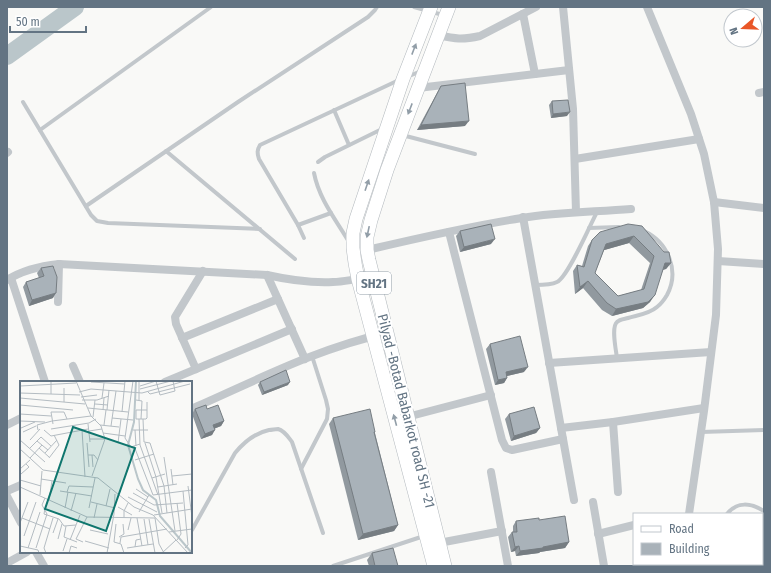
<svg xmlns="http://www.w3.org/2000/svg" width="771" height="573" font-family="'Fira Sans Condensed',sans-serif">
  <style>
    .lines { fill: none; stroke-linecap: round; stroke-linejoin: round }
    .river { stroke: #bac6ca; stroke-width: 18 }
    .primary-casing { stroke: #b3b9be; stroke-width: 14 }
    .lane { stroke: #c2c7cb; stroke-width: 4 }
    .street { stroke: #c2c7cb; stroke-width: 8 }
    .primary { stroke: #fff; stroke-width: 13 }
    .wall { fill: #91999f; fill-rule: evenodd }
    .shaded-wall { fill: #767d82 }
    .building { fill: #a9b2b9; stroke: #767d82; fill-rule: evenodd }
    .oneway { fill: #929ea8 }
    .labels { text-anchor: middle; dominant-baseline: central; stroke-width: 4; stroke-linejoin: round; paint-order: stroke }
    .shield { fill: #fff; stroke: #929ea8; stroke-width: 1 }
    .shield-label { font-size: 13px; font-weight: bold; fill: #637483 }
    .street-label { font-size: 14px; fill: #637483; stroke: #fff }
    .inset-river { fill: none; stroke: #bac6ca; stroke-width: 2 }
    .inset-road { fill: none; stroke: #b4bcc2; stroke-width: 1 }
    .view { fill: #0f766e; fill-opacity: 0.15; stroke: #0f766e; stroke-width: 2 }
    .inset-edge { fill: none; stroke: #637483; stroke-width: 2 }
  </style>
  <rect width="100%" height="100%" fill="#f9f9f7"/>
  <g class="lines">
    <polyline class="river" points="7,56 75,7"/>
    <defs>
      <g id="primary">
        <polyline points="431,7 403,79 356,219 353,233 353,248 355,263 358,279 434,566"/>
        <polyline points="445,566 369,260 367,250 367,237 371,220 387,170 449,7"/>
      </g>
    </defs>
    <use href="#primary" class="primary-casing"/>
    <g class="lane">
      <polyline points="414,7 443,15"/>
      <polyline points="407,77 421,71"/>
      <polyline points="23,102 91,215 97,221 108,223 260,229"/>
      <polyline points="334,110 349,145"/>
      <polyline points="40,130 211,7"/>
      <polyline points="402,135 475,154"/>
      <polyline points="166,151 295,259"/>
      <polyline points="318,162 325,157 384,128"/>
      <path d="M314,173C319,199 336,220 349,242"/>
      <polyline points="86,206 238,102 368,17 375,10 377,7"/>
      <polyline points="298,225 331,213"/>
      <polyline points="589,228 619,227"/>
      <path d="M304,238L298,225L259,159C257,153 257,150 260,145L399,80"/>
      <path d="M535,285C542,285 551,285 557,282C568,277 590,225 597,212"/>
      <path d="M617,358C616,350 611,327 617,322C620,319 625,319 628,318C638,315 649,314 657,307C661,304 664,300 667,295C680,271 668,242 644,231"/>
      <polyline points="701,432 764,430"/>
      <polyline points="301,469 327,419 328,409 326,400 312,356"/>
      <path d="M727,514C737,501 751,503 764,511"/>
      <path d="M192,530L235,453C244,442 255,433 269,430C272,430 275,429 278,429C285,431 288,437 292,442L323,533"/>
      <polyline points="333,566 424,536"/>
    </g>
    <g class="street">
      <polyline points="563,7 573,109 576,212"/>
      <polyline points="647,7 691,114 704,154 714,202 718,249 716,315 704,411 689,514"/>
      <polyline points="523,14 535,74"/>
      <path d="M438,35C456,39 462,40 480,36L536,7"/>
      <polyline points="418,88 569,70"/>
      <polyline points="759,93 764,92"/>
      <polyline points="7,153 8,152"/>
      <polyline points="575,159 699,139"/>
      <polyline points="714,202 764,208"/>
      <polyline points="523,217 574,500"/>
      <polyline points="449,232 502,440 506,448 512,450 563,439"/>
      <path d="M367,250C418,238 470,226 522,218C558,212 595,212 631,209"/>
      <polyline points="718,261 764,264"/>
      <polyline points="267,275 305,359"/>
      <polyline points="11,278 45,382"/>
      <path d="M7,280C23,270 40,266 59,264L267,275C289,280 311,283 333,282C342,282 350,280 358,279"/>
      <polyline points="58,302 59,264"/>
      <polyline points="182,338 278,299"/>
      <polyline points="549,363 711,352"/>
      <polyline points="73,366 80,382"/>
      <polyline points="196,369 176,324 175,317 203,271"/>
      <polyline points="165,382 292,329"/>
      <path d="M191,409C255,381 318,348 387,333"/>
      <polyline points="407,417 491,395"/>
      <polyline points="613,422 618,492"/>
      <polyline points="7,425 21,418"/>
      <polyline points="561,428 613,422 704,408"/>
      <polyline points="491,472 508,566"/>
      <polyline points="7,491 21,485"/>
      <polyline points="7,496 21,523"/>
      <polyline points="593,502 604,566"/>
      <polyline points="598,534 634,525"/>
      <polyline points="439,543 502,531"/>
      <polyline points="36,552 44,566"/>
      <polyline points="7,563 27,552"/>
      <polyline points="667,566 677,564"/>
    </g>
    <use href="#primary" class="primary"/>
  </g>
  <g class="wall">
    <polygon points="441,86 465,126 417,130 438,91"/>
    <polygon points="552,101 567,116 551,118 549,105"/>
    <path d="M628,224L671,263L666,269L663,270L650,302L643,308L612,316L602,310L583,288L575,294L573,271L577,265L582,266L588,246L592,240ZM629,243L650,263L641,290L618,296L595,273L604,250Z"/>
    <polygon points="460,231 491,244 460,252 456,236"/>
    <polygon points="41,268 53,298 29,306 23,287 26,282 39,278 37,273"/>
    <polygon points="490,344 524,372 507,376 507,378 504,383 495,385 486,349"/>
    <polygon points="260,382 288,385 262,395 258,385"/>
    <polygon points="195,409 207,409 224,421 221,426 214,429 212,435 201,439 192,414"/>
    <polygon points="509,414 540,428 536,433 511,441 505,419"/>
    <polygon points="333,418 375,432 375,433 398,525 394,531 358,540 329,424"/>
    <polygon points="539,520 569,542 565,548 540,552 539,553 516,556 515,551 511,552 508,537 512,532 513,532 513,526 516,521"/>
    <polygon points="372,553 398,566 369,566 367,560"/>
  </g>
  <g class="shaded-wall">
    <polygon points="570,112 567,116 551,118 553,114"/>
    <polygon points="469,121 465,126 417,130 421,125"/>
    <polygon points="634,236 629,243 601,251 606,244"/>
    <polygon points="495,239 491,244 460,252 464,247"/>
    <polygon points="665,263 671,263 666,269 661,270"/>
    <polygon points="588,281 583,288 575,294 580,287"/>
    <polygon points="56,293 53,298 29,306 32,300"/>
    <polygon points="655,295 650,302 643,308 612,316 616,309"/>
    <polygon points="528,367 524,372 503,377 506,372"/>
    <polygon points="507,378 504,383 495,385 498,380"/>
    <polygon points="290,382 288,385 262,395 264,392"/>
    <polygon points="224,421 221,426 210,430 213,425"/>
    <polygon points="540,428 536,433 511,441 514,436"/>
    <polygon points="215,430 212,435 201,439 205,434"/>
    <polygon points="398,525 394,531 358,540 363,534"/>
    <polygon points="569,542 565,548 540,552 539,553 516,556 520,551"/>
    <polygon points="519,546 515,551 511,552 515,547"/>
  </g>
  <g class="building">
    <polygon points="465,83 469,121 421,125 441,86"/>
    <polygon points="568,100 570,112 553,114 552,101"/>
    <polygon points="491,224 495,239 464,247 460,231"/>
    <path d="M628,224L642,226L664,252H669L671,263H665L655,295L648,302L616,309L607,303L588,281L580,287L577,265L584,267L592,240L600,232ZM634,236L654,256L644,289L618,296L595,273L606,244Z"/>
    <polygon points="53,266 57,277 56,293 32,300 26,282 44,276 41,268"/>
    <polygon points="520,336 528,367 506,372 507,378 498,380 490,344"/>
    <polygon points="286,370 290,382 264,392 260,382"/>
    <polygon points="206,405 207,409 218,405 224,421 213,425 215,430 205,434 195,409"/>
    <polygon points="534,407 540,428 514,436 509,414"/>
    <polygon points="370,409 375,432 374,432 398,525 363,534 333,418"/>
    <polygon points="565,516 569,542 543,547 543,548 520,551 519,546 515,547 512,532 517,532 516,521 539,518 539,520"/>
    <polygon points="393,548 398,566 375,566 372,553"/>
  </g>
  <defs><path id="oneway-solid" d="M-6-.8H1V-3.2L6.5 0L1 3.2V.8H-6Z"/></defs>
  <g class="oneway">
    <use href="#oneway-solid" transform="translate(414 49) rotate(-69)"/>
    <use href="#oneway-solid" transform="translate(410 109) rotate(111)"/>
    <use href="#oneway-solid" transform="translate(367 185) rotate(-71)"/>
    <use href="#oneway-solid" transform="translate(368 232) rotate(102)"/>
    <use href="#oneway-solid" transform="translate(395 420) rotate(-105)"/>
  </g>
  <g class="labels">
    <rect class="shield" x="357" y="272" width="34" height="22" rx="3"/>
    <g class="shield-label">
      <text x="374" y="283">SH21</text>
    </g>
    <g class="street-label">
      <text transform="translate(406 411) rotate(76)">Pilyad -Botad Babarkot road SH -21</text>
    </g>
  </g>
  <g transform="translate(20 381)">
    <rect width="172" height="172" fill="#f9f9f7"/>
    <path class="inset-river" d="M116,0L114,41L108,64L118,98L123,109L136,119L140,135L172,172"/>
    <path class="inset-road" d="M31,0V13M56,0L71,35L81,45L85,58L72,95M113,0L105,57L111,66L120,63M136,0L140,14L155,10L153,0M71,1L105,3M0,5L56,2M120,5L136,0M44,7V21M120,8L151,0M127,10L130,13L170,3M59,11L71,8L122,12L165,0M0,12L60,14M61,16L77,14M0,17L65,23M82,17L84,2M62,19H77L89,15M116,19L122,20L121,38M119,19V0M75,23L88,24M0,24L53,29M68,27L108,31M83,29L84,17M87,29L89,9M127,29H116V38H126L127,37V21M31,31H44L47,38M31,31L33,43M102,31L105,0M0,33L31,35M73,36L75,19M92,37L113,39M119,38L120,64L138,114M123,38L124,61L130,62L144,105L147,132M0,40L25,41M32,40L71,35M68,43L70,61M80,44L99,46M84,44L86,29M91,45L96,10M1,47L15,41M31,48L69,42L76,38M18,49L17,44L32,40M24,49L31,55L68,48M62,49L65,96M113,49H128M115,49L116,65M69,50L82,48M3,51L16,45M83,52L105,55M70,58H85M0,59L25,81M10,59L20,48M17,60L28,69M67,62L69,86M98,62L101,38M125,62L136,96L142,132M114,65L133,114L172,109M10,67L21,56L31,65M19,67L29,76M0,68L23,89L78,97L114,126L133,134L168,172M25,72L37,59M68,74H74L78,79M72,74L73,86M144,76L155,150M10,77L22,64M29,77L39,64L34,54M115,79L134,73M0,88L10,79M151,88L153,104M1,93L9,86L6,83M152,95L172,93M132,97L145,93M21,98L46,102M0,99L21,105M168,105L172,136M0,106L67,136L135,137M138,106L157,103M116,108L128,116M40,110L72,115M163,110L168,164L165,167M47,111L49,105L73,106M113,112L134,124L163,122M20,114L22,90M108,116L137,131M29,119L32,100M71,121L95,127M86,125L90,108M98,126L112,134M25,127L24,133L39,138L44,145L56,144M45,127L48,111M69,127L75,97M51,130L56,112M119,131L129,114M134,134L172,128M2,137L30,148M74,137L77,123M104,137V130L108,122M117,137L122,165M135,137L139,163L144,172M124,138L128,164M129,138L135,172M0,142L8,121M96,143L94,161L101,163L104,172M46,145L44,156L57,161M70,149L88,153M108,149L111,137M149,151L172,148M33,152L38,138M4,155L16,121M99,156L104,153L103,143M38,158L42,143M50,159L60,134M157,159L161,153L157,122M65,160L89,167M63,161L56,158L67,136M100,162L101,156L147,148M0,165L18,169L19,172M115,166L116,159L121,158M8,167L20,131M16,167L27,133L22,124L25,117M107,167L133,163M43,170L47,158M26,172L24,167L33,137M49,172L51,165L57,167M87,172L94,133L95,113M142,172L156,159"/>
    <path class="view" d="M53,46L115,67L86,150L25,128Z"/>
    <rect width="172" height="172" class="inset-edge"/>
  </g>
  <rect width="771" height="573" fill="none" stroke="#637483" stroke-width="16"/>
  <rect x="633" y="513" width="130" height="52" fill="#ffffff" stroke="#c1c7cd"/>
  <rect x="641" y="526" width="20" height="6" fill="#ffffff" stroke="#c1c7cd"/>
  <text x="669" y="533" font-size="12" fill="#637483">Road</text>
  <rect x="641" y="543" width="20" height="12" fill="#a9b2b9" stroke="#c1c7cd"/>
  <text x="669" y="553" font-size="12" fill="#637483">Building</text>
  <g transform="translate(743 28) rotate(251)"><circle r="19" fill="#ffffff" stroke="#c1c7cd"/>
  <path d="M0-3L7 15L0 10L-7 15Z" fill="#e95627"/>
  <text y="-6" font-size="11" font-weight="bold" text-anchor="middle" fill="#637483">N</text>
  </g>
  <path d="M10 26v6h76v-6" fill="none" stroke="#637483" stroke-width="2"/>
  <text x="16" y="26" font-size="12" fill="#637483" stroke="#ffffff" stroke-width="3" paint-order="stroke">50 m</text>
</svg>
